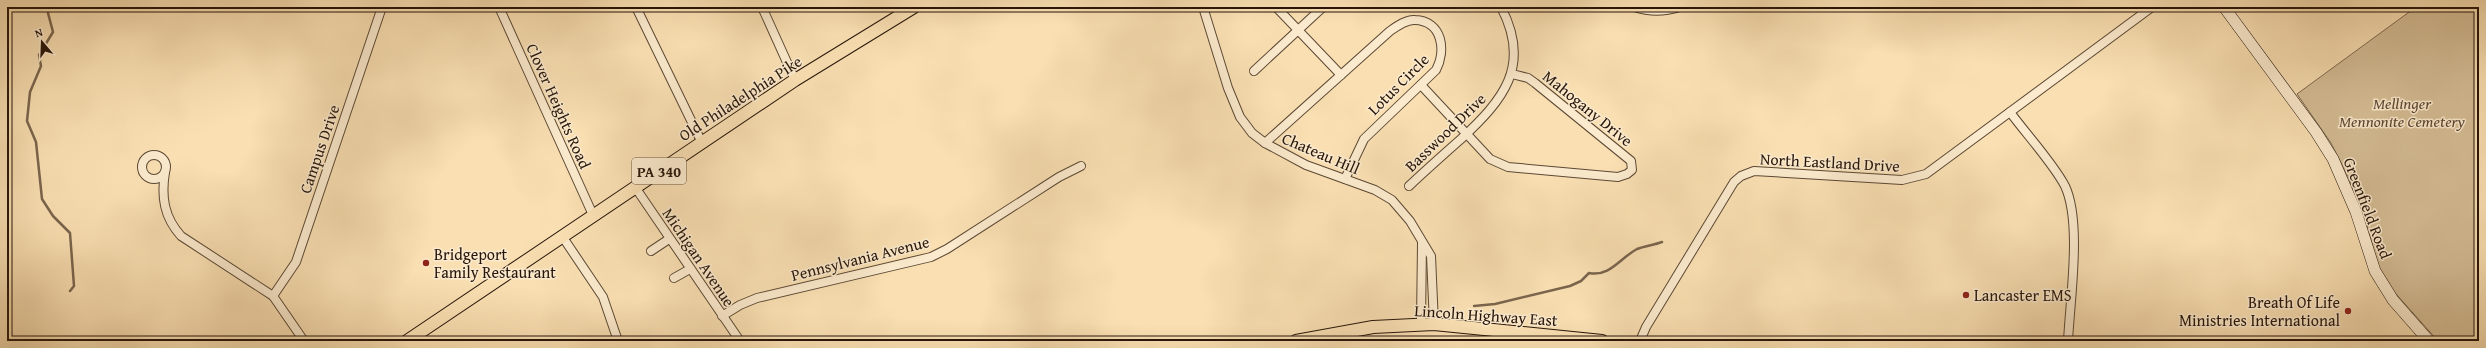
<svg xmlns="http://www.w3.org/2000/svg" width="2486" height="348" font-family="'Gentium Book Plus',serif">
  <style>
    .green { fill: #d5bd95; stroke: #7e6950 }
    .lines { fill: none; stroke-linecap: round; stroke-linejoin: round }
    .stream { stroke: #7a654d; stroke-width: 2.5 }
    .minor-casing { stroke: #5c4834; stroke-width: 10 }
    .secondary-casing { stroke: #27150a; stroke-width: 12 }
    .primary-casing { stroke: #27150a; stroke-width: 14 }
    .minor { stroke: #fbeacd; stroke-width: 8 }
    .secondary { stroke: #fbeacd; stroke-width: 11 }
    .primary { stroke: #f9dfb2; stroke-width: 12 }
    .poi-dot { fill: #8f2418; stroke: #fbeacd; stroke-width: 1.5 }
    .labels { text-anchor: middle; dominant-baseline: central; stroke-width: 3; stroke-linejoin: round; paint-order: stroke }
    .shield { fill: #fbeacd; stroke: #675544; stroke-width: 1 }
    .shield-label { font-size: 15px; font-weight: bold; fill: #27150a }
    .street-label { font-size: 16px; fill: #27150a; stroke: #fbeacd }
    .park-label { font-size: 16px; font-style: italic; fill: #5b4734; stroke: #fbeacd }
    .poi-label { font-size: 16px; fill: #27150a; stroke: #fbeacd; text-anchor: start }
  </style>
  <rect width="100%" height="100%" fill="#f9dfb2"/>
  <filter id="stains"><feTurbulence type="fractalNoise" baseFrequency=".005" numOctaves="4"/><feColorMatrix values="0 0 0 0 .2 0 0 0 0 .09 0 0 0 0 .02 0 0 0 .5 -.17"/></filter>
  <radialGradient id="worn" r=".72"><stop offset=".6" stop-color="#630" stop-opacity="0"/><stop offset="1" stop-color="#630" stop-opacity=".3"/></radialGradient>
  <polygon class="green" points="2416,7 2479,7 2479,341 2438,341 2387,284 2377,262 2367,225 2348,177 2331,143 2297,94"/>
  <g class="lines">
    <g class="stream">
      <polyline points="49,7 48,13 53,32 39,55 41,66 30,92 27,121 36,142 42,199 53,216 70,233 74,286 70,291"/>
      <path d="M1474,306L1495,304L1570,286L1581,281L1589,273C1610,277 1620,258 1637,249C1645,246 1654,245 1662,242"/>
    </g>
    <defs>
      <g id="minor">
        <polyline points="499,7 593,215"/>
        <polyline points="636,7 702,143"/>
        <polyline points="762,7 795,80"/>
        <polyline points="1203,7 1228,88 1240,117 1252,133 1265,143 1306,165 1375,190 1392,200 1410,221 1431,256 1434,324"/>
        <polyline points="1276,7 1341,75"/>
        <path d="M1634,7C1650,12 1663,12 1680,7"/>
        <polyline points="1254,71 1323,7"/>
        <polyline points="1421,85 1490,159 1508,167 1618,177 1627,174 1632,170 1631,161 1535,83 1528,78 1512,74"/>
        <path d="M2010,112C2026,134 2053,163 2065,186C2082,222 2070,300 2068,341"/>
        <path d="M1265,143L1390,31C1397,26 1407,19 1415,20C1443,21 1446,51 1436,70L1364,139L1345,179"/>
        <circle cx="154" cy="167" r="12"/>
        <path d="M165,172C161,197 164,217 181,236L273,296"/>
        <path d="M1409,186C1426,170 1444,154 1461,139C1503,100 1532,66 1501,7"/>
        <polyline points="635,187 740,341"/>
        <polyline points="562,236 603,297 618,341"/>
        <polyline points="651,251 669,239"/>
        <polyline points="674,278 690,269"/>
        <polyline points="722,316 740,305 757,298 931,257 947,249 1059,177 1081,166"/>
        <polyline points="1421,324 1422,243"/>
        <polyline points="304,341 273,296 296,262 382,7"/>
        <polyline points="1640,341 1646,327 1734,182 1741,176 1754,171 1902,180 1926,174 2152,7"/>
      </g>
      <polyline id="secondary" points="2224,7 2316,132 2333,159 2356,212 2375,271 2393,300 2429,341"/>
      <g id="primary">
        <polyline points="407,341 795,80 914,7"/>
        <polyline points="1296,341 1373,327 1434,324 1602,341"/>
      </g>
    </defs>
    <use href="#minor" class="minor-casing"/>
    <use href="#secondary" class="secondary-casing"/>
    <use href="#primary" class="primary-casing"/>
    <use href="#minor" class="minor"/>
    <use href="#secondary" class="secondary"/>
    <use href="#primary" class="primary"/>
  </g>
  <g class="poi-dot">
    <circle cx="426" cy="263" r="4"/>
    <circle cx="1966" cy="295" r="4"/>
    <circle cx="2348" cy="311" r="4"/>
  </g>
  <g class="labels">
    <rect class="shield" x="632" y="158" width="54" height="26" rx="3"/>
    <g class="shield-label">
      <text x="659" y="171">PA 340</text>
    </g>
    <g class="street-label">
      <text transform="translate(1398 84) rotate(-45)">Lotus Circle</text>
      <text transform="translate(740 98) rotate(-33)">Old Philadelphia Pike</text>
      <text transform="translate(559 106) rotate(66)">Clover Heights Road</text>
      <text transform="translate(1588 108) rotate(39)">Mahogany Drive</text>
      <text transform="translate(1445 132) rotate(-44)">Basswood Drive</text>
      <text transform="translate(319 149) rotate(-71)">Campus Drive</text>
      <text transform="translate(1321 153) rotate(23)">Chateau Hill</text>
      <text transform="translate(1830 162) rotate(3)">North Eastland Drive</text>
      <text transform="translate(2368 208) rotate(69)">Greenfield Road</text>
      <text transform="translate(699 257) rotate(56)">Michigan Avenue</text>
      <text transform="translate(860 258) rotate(-14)">Pennsylvania Avenue</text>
      <text transform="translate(1486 315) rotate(4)">Lincoln Highway East</text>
    </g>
    <g class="park-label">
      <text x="2402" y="103">Mellinger<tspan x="2402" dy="18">Mennonite Cemetery</tspan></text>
    </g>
    <g class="poi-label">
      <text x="434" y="254">Bridgeport<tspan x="434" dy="18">Family Restaurant</tspan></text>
      <text x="1974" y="295">Lancaster EMS</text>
      <text x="2340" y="302" text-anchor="end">Breath Of Life<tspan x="2340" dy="18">Ministries International</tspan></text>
    </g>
  </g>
  <rect width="2486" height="348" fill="none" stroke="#f9dfb2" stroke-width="24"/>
  <rect x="8" y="8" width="2470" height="332" fill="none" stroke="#27150a" stroke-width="2"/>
  <rect x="12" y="12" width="2462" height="324" fill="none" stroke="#27150a"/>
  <g transform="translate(42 42) rotate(341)" stroke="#fbeacd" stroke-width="3" paint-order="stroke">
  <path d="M0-3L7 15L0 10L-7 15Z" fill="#27150a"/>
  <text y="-6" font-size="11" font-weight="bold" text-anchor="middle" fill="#27150a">N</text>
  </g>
  <rect width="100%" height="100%" filter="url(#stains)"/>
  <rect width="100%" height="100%" fill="url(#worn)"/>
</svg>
